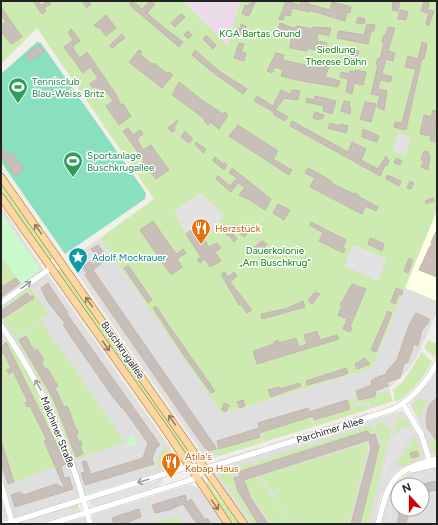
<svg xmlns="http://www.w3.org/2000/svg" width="438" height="525" font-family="Figtree,sans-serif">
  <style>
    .residential { fill: #e0dfdf; fill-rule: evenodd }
    .industrial { fill: #ebdbe8 }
    .education { fill: #ffffe5 }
    .grass { fill: #cdebb0 }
    .park { fill: #c8facc }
    .pitch { fill: #88e0be }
    .parking { fill: #e2e2e2 }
    .building { fill: #c7bfb8; stroke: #c4b6ab }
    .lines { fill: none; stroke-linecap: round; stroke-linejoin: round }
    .minor-casing { stroke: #a9a9a9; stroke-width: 6 }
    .major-casing { stroke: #a06b00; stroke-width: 8 }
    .minor { stroke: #fff; stroke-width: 5.5 }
    .major { stroke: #fcd6a4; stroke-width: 7 }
    .oneway { stroke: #8f7c63 }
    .oneway2 { stroke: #9c9c9c }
    .labels { text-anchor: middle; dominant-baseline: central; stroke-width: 3; stroke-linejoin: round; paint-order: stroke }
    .park-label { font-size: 10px; fill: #0c8416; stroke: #fff }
    .leisure-label { font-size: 10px; fill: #27864d; stroke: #fff; text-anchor: start }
    .food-label { font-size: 10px; fill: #c56008; stroke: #fff; text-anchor: start }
    .culture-label { font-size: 10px; fill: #0d838f; stroke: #fff; text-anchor: start }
    .street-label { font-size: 10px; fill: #222; stroke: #fff }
  </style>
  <rect width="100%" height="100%" fill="#f2efe9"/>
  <g class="residential">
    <polygon points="1,206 44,270 1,300"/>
    <polygon points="437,210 437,312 417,357 408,370 389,388 393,401 207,460 68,260 100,238 223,414 372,368"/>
    <polygon points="47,273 178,459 177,460 178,464 176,467 84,495 64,433 50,401 26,358 1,320 1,305"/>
    <polygon points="1,329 23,362 64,446 79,494 78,498 13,518 1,472"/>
    <polygon points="437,370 437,458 431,454 423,431 410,404 429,382"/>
    <polygon points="401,411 405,414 417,434 425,456 422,461 401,468 392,476 381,496 374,524 248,524 213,473 215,469"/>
    <path d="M437,465V524H381L389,495L396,483L407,474ZM398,485H422V509H398Z"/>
    <polygon points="188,485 198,487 223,524 93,524 92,517 94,514"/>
    <polygon points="1,497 8,519 1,522"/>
    <polygon points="84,517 88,524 63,524"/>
  </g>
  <polygon class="industrial" points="184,1 240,1 229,47"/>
  <polygon class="education" points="437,210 437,301 405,288"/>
  <g class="grass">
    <polygon points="1,1 183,1 228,46 240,1 437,1 437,210 372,368 222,414 100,238 154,199 37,28 1,64"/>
    <polygon points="1,181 54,258 49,261 1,192"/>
    <polygon points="1,257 16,278 1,288"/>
    <polygon points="61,268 190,453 186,454 160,420 56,271"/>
    <polygon points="30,288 49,315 15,337 1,317 1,309"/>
    <polygon points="41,321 125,442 75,460 51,400 16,339"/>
    <path d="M9,340C32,379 53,419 68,463L14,482L1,443V347Z"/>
    <polygon points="428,340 437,344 437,353 435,358 424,348"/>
    <path d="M422,352L432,362C423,378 413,391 398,401H395L393,390L402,383Z"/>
    <polygon points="388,391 393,401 372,408 369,403 355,402 353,397 358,395 359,400"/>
    <polygon points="421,397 426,401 421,419 413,408 414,404"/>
    <polygon points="351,399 357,406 367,406 370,409 316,426 314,420 350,409 347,400"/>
    <polygon points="311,417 313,427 264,442 261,432"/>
    <polygon points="398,418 406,419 411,429 403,426 393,437"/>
    <polygon points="383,422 392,430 389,442 379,440 375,425"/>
    <polygon points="373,425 375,434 257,466 255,462"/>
    <polygon points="415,436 422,455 417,460 400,467 396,464"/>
    <polygon points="260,437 262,443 217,456 213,451"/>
    <polygon points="433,437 437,440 437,453 433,452 429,440"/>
    <polygon points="378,442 388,444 368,524 360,524 379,450"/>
    <polygon points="367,443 368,448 349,524 292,524 273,496 274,493 280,491 280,488 271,491 260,476"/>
    <polygon points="164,446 175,463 159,468 157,462"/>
    <polygon points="253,463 254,467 240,471 239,467"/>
    <polygon points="235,468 238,477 234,478 235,484 227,487 218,474"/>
    <polygon points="258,477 291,524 271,524 252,497 245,481"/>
    <path d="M208,482C218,497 229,509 240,524H232L205,484Z"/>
    <polygon points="235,485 243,503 258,524 253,524 228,488"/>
    <polygon points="77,503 79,507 75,510 67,508 53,514 51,512 48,515 45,514 40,518 38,517 18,524 17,522"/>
    <polygon points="178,517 183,524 148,524 148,523"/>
  </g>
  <g class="park">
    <polygon points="1,212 41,270 21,284 1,255"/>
    <polygon points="132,435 137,440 135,447 127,445"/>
  </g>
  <polygon class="pitch" points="37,42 41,43 146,193 145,199 65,254 1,162 1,74"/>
  <g class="parking">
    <polygon points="398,133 410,136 406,155 393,152"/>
    <polygon points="200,193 224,214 214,233 211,230 209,231 203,229 201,224 197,223 195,227 186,234 174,212"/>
    <polygon points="353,245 387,259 378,281 344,266"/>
    <polygon points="367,413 369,414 320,429 321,428"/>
    <polygon points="403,426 411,429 410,435 388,468 384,484 381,482 387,456 389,454 393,437"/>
    <polygon points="310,431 312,432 267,446 269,444"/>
    <polygon points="259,447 261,448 215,462 217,460"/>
    <polygon points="428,473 429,477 410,481 409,477"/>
    <polygon points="164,476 161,485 156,488 151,488 149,490 146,490 139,494 136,492 135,495 130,494 126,498 122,496 120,500 116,499 111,503 108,501 107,504 100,504 96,507 94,506 95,504 91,506 90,502 93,499 121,492 123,490 137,487 149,482 152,483"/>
    <polygon points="392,495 397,496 390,524 386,524"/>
    <polygon points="79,507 80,511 77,513 70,515 68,514 66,516 60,516 55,520 53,519 49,522 46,521 42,524 20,524 45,514 48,515 51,512 53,514 59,510 61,511 67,508 74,510"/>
  </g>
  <g class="building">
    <polygon points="33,1 38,1 41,5 49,1 51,4 44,8 46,11 42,14"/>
    <polygon points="82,1 88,1 91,4 87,8"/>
    <polygon points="132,1 142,9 150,1 155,4 147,13 163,27 183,42 179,47 132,7 129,4"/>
    <polygon points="251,1 255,2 250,14 248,16 242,14 245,5 248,6"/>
    <polygon points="286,1 300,5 301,1 309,1 308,4 330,10 332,2 351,7 350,13 347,12 345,21 309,10 309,12 292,8 290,16 285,15 283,20 279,19"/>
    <polygon points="393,1 400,1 398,11 392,10"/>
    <polygon points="424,2 429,3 427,13 421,11"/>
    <polygon points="1,7 22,37 11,44 1,31 1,25 6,22 1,15"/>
    <polygon points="400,10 408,12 406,20 398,19"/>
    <polygon points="429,10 434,11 429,25 426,25"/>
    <polygon points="181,14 185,17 175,27 171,23"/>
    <polygon points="106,15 116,28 106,36 99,27 97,28 94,25"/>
    <polygon points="358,17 365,19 364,24 356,23"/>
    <polygon points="280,23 293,28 298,26 312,29 313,27 331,28 329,36 318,33 317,41 327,43 325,52 307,48 307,51 290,48 292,32 285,30 283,36 277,34"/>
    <polygon points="241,24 246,26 245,31 248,32 246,36 235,32 237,28 240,29"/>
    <polygon points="367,24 375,25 374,31 371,31 368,44 337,38 339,31 364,35"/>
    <polygon points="388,27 395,28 388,51 395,53 393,61 386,59 382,74 392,77 390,82 380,80 378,89 387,91 384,110 377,107 380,96 371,94 378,65 376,65 378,58 380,59 384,43 382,42 384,35 386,35"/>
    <polygon points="71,29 80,41 72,47 80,58 87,52 115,93 121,105 123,104 131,116 119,125 106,106 113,101 104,89 97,94 90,84 98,78 90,67 83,73 64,47 73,40 68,32"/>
    <polygon points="187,31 192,35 188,39 184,35"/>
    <polygon points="122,34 125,38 112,48 110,46 112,43"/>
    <polygon points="206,35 216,45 213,49 203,39"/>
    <polygon points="422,42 427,44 424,59 422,58 406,130 394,127 395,122 402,123 416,69 405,67 408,56 418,59"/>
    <polygon points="239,43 244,44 241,52 246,53 244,61 234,58"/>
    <polygon points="39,45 44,52 29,61 26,55"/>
    <polygon points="352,49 359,51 356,61 349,59"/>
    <polygon points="139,50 142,52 140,54 152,64 154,63 168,74 169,72 173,75 162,88 129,62"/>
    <polygon points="195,50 219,71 247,89 243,94 211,71 192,55"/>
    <polygon points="276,53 284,55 282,60 319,68 320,64 329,67 325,77 340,81 338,87 302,81 281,76 283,70 275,67 272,73 267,71"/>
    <polygon points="355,70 366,72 363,85 354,83 352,94 346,92 348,79 340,77 341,72 349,74 350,71 355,72"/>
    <polygon points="179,82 202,100 223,114 225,112 228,115 219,129 210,122 208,125 204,121 205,119 198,114 199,111 197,113 172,95"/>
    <polygon points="281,90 291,94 292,90 300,91 298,100 284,98 274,112 254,101 257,96 273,106"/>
    <polygon points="315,96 336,101 332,114 323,111 324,106 306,102 307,98 314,100"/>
    <polygon points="344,101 350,102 349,107 351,108 350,114 341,111"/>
    <polygon points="365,102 376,104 371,122 360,119"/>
    <polygon points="276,110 288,117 285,121 273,114"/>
    <polygon points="433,110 437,111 435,133 437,134 437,142 430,140 431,136 420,134 424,115 431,117"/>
    <polygon points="315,112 324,115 322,119 320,118 319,120 313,118"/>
    <polygon points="178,120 174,128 175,130 172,132 168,128"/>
    <polygon points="292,121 348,152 352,142 366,149 361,160 378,169 386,156 389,161 387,166 385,165 380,176 290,126"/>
    <polygon points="330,123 340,126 340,124 348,126 346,133 328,128"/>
    <polygon points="238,125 278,151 273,159 292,170 289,175 229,136"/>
    <polygon points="128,128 133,135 140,130 143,134 137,139 143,150 151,145 169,170 156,179 142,162 144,161 123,131"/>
    <polygon points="363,129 379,136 377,142 362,137"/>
    <polygon points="185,131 193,139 189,143 181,137"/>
    <polygon points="196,142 206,149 203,153 195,144"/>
    <polygon points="1,145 8,156 13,153 24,170 15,176 1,155"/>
    <polygon points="424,151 428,152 428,155 430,156 428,170 421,167 424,161 421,160"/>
    <polygon points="215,157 223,164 224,162 227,165 224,170 212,160"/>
    <polygon points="396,158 402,161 400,165 394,163"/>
    <polygon points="232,168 271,199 265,210 250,200 239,195 245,187 238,183 231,192 216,179 218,176 230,186 237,178 229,173"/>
    <polygon points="308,168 323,176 332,182 331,183 354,194 355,193 359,195 358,196 378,207 376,211 365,206 362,214 310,187 315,178 305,173"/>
    <polygon points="387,175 401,181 399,186 386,179"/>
    <polygon points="410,181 414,183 411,189 407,188"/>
    <polygon points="433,198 435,201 426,204 425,201"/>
    <polygon points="278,204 290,210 284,220 273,213"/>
    <polygon points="153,221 176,254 183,249 186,253 177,259 182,267 171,275 140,230"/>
    <polygon points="311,222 346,240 343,248 345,249 343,253 319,241 323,233 310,225"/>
    <polygon points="235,225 247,233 245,237 232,229"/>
    <polygon points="195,227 209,247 217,243 221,248 215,252 221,261 210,267 205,259 200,263 197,259 201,257 186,234"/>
    <polygon points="228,230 230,233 231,231 237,239 234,242 229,235 228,236 224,232"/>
    <polygon points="437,230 437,277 419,270 430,246 432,245 431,242"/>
    <polygon points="370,238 383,243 384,245 382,251 368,244"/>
    <polygon points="262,241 267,244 261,254 259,250 256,252 253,248"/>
    <polygon points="98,245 108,258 93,270 217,449 209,451 204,447 85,275 87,273 82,267 97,257 91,249"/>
    <polygon points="409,258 413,260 408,273 404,271"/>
    <polygon points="128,265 152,300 148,303 124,268"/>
    <polygon points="225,272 228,277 234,272 237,276 230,282 252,310 247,313 241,304 239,305 221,274"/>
    <polygon points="16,278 20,283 1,297 1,287"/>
    <polygon points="48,283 68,313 67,314 160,445 156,448 152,459 154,464 85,485 81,473 85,472 82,462 86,461 91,474 143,458 148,443 123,408 122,408 113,397 71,337 63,324 65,323 48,302 41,288"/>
    <polygon points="352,284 366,289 350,327 352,328 350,332 343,329 347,319 338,315 342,306 340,305"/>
    <polygon points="396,288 403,291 402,295 399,294 395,304 391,302"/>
    <polygon points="315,292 320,294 312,304 308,300"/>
    <polygon points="27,293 30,297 32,295 34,298 3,318 1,311"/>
    <polygon points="303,301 305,307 262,319 261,314 285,309"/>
    <polygon points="156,306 167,323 215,391 211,393 185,357 153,308"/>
    <polygon points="388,311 392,313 376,352 371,350"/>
    <polygon points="416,313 429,319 429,322 422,330 418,346 414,344 408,362 404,364 400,378 387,382 388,386 385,387 375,391 376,395 373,397 359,400 356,391 372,385 371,381 375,378 387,374 386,372 397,360 409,325"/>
    <polygon points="317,331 320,340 337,335 339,339 257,364 253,351 274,344 274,342 278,340 279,343 296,338 299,347 307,344 304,335"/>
    <polygon points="26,336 34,351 37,349 44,360 41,361 45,369 47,368 58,386 55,388 64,407 67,406 69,410 76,430 77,429 78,433 76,434 78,442 81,441 82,445 80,446 83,454 76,457 53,398 19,340"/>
    <polygon points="6,342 66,464 61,466 64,478 69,477 73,489 15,507 11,495 20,492 24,495 56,484 65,489 44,441 47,440 30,406 27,407 25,403 28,402 13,371 9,374 7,370 11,368 4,353 1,354 2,347"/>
    <polygon points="365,358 370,364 357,369 355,364"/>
    <polygon points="346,368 348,373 344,375 307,385 306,381"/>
    <polygon points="299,383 301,386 271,397 268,390 279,387 280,389"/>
    <polygon points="437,398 436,418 437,441 427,428 426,419 428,408 431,403"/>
    <polygon points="243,400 245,406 240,408 237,402"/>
    <polygon points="347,400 350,409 314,420 313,416 259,433 260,437 219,449 217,441 259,428 258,423 308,408 309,412"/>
    <polygon points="224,403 229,405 226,412 222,410"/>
    <polygon points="367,431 371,435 375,434 379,447 360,524 351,524 371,448 369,440 244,480 251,498 268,524 258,524 238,491 234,478 240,476 238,472"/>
    <polygon points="2,444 14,482 8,484 1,464"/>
    <polygon points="417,451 419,456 412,458 410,453"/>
    <polygon points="437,481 437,490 422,493 422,484"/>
    <polygon points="185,495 187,502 191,499 205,520 207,518 210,522 208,524 200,524 200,522 197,524 183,504 169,510 155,513 152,505"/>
    <polygon points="139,509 141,517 124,524 114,524 112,518"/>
    <polygon points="400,509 410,509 406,524 397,524"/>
  </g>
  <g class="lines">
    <defs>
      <g id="minor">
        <polyline points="1,303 51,268"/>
        <path d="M1,325C43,386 72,452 90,524"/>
        <polyline points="403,404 421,434 431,465"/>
        <polyline points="410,468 412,470 437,464"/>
        <polyline points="1,484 12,522"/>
        <path d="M5,524L190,466L204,468L214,466L388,411C410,403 425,384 437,363"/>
        <polyline points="50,524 197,478 204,468"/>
        <path d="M378,524C389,481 391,470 437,459"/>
      </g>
      <g id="major">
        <polyline points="1,177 244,524"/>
        <polyline points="1,197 167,432 228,524"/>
      </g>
    </defs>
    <use href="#minor" class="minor-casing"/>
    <use href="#major" class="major-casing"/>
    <use href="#minor" class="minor"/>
    <use href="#major" class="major"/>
  </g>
  <defs><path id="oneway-shaft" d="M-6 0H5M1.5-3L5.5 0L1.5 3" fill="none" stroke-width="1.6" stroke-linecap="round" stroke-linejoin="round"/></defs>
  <g class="oneway">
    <use href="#oneway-shaft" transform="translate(38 229) rotate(-125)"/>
    <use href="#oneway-shaft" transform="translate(89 302) rotate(-125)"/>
    <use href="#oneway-shaft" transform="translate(106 346) rotate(55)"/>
    <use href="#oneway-shaft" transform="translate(172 420) rotate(-125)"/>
    <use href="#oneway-shaft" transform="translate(215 505) rotate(55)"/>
  </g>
  <g class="oneway2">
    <use href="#oneway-shaft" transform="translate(26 285) rotate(-35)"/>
    <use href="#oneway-shaft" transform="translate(38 385) rotate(-120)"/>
    <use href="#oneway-shaft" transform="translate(143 481) rotate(163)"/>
  </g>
  <defs>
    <symbol id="stadium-pin" viewBox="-11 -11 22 30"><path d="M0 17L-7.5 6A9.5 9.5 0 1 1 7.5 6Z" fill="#2e9e5b" stroke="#fff"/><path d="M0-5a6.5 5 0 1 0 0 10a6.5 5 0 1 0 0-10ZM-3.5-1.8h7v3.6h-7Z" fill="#fff"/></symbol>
    <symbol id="restaurant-pin" viewBox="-11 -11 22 30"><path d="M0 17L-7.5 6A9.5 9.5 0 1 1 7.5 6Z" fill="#e8710a" stroke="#fff"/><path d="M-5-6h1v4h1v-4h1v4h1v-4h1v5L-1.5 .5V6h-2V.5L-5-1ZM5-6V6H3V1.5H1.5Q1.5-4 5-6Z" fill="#fff"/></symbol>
    <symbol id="sight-pin" viewBox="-11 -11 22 30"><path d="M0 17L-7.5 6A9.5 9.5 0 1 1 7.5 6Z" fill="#0f9aa8" stroke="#fff"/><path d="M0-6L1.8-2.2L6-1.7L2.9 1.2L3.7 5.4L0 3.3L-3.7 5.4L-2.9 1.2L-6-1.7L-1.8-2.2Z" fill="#fff"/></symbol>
  </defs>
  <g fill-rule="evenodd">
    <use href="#stadium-pin" x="7" y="76" width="22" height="30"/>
    <use href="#stadium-pin" x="62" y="150" width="22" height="30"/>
    <use href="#restaurant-pin" x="190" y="217" width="22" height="30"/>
    <use href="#sight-pin" x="67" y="246" width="22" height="30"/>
    <use href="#restaurant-pin" x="160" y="451" width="22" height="30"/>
  </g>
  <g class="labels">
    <g class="park-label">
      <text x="260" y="33">KGA Bartas Grund</text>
      <text x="336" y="49">Siedlung<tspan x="336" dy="12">Therese Dähn</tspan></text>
      <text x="275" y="250">Dauerkolonie<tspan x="275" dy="12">„Am Buschkrug“</tspan></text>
    </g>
    <g class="leisure-label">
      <text x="32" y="81">Tennisclub<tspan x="32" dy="12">Blau-Weiss Britz</tspan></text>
      <text x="87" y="155">Sportanlage<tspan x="87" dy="12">Buschkrugallee</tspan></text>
    </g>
    <g class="food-label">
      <text x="215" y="228">Herzstück</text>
      <text x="185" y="456">Atila's<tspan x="185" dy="12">Kebap Haus</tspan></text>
    </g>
    <g class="culture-label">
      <text x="92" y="257">Adolf Mockrauer</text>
    </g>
    <g class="street-label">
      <text transform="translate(123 350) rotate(55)">Buschkrugallee</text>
      <text transform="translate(330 430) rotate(-17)">Parchimer Allee</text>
      <text transform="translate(58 432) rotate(68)">Malchiner Straße</text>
    </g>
  </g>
  <rect width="438" height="525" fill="none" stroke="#222222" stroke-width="4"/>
  <g transform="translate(410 497) rotate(339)"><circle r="19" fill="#ffffff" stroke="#a7a7a7"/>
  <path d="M0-3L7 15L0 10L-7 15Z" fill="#d40000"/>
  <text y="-6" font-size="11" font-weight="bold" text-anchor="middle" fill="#222222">N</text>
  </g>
</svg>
